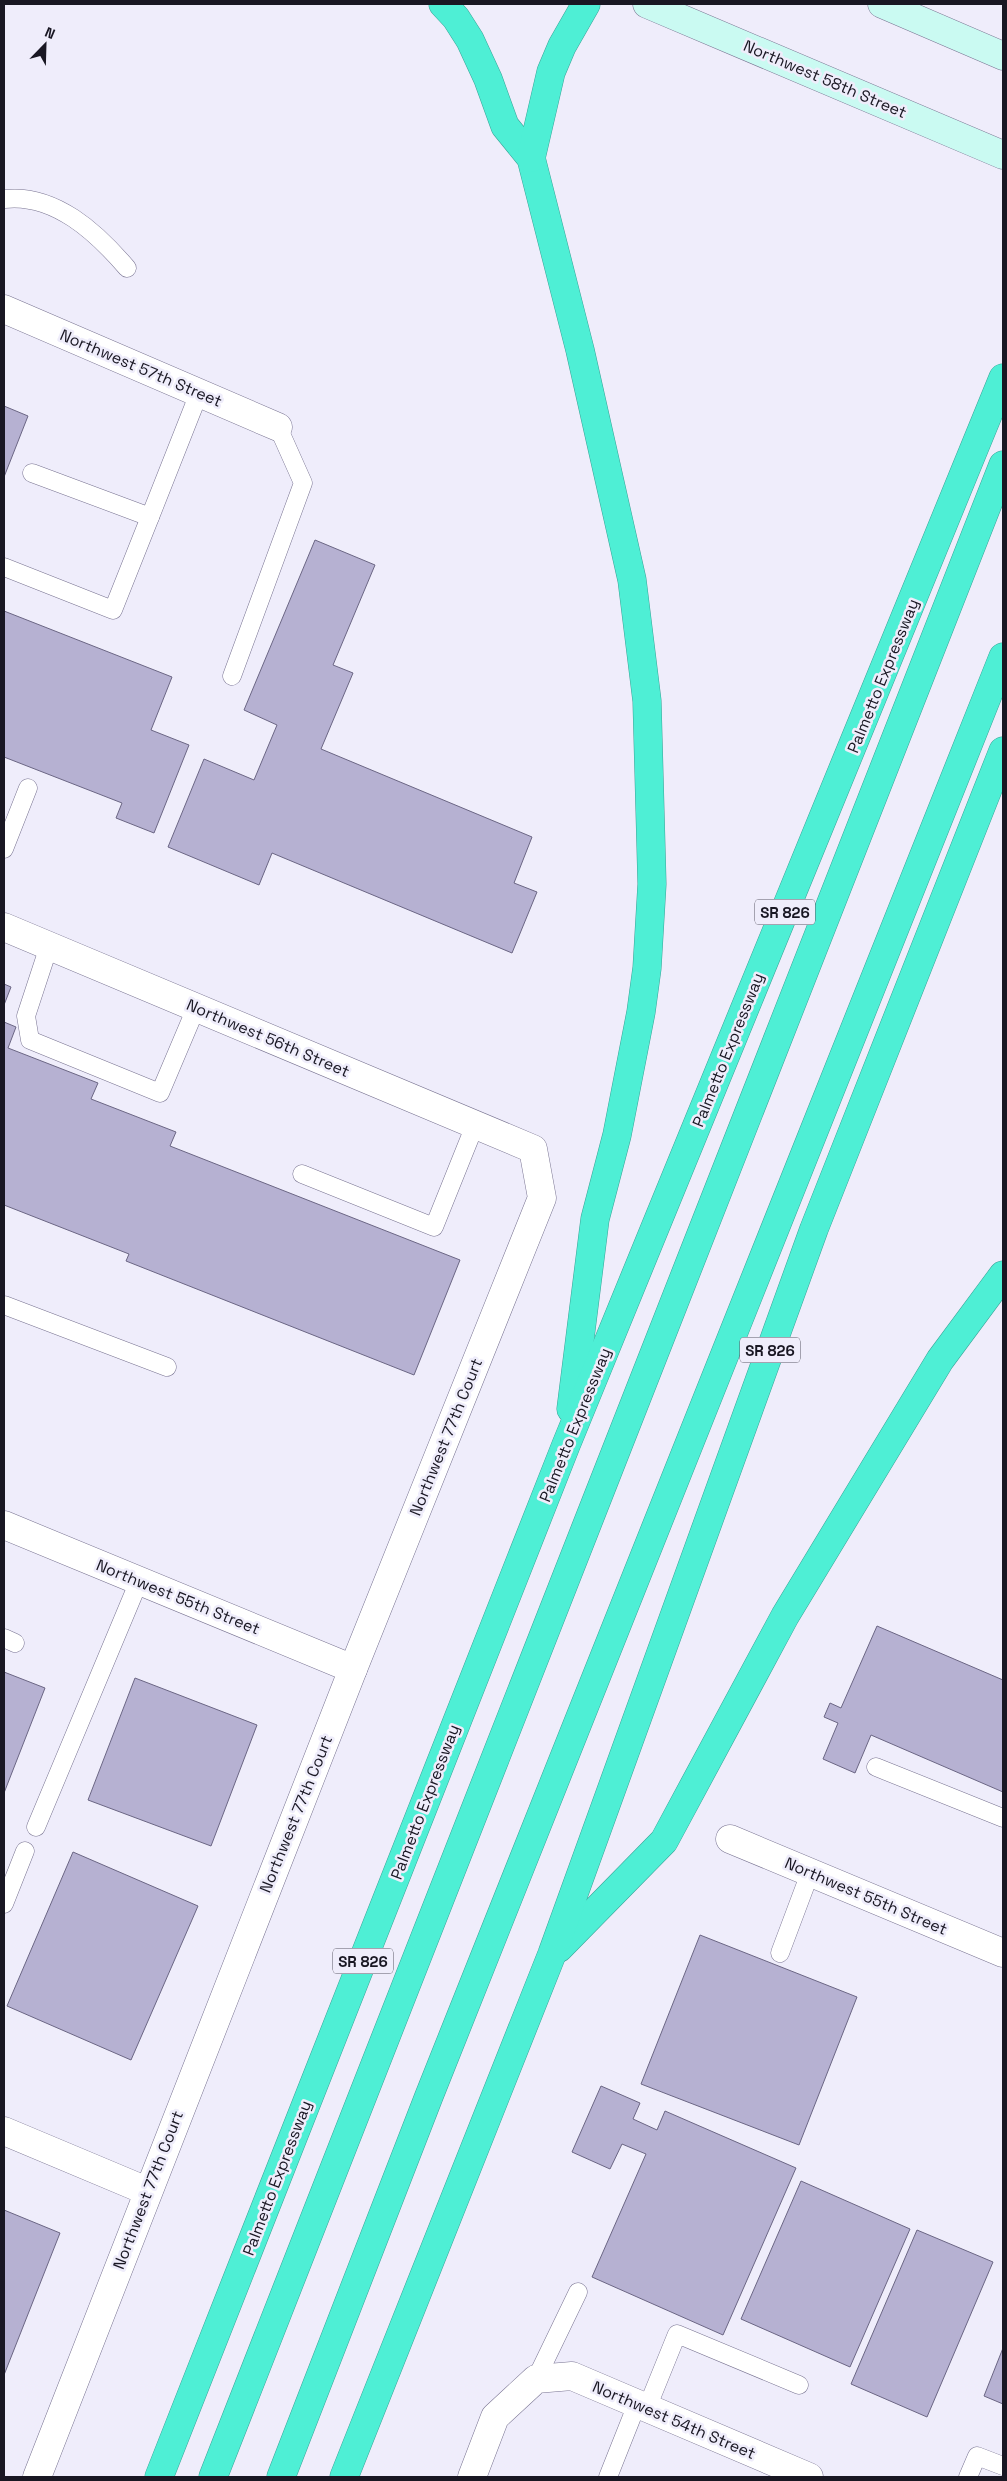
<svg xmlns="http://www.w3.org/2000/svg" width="1007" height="2481" font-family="'Space Grotesk',sans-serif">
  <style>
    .building { fill: #b6b1d2; stroke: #6b6684 }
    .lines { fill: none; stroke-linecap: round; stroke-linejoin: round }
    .lane-casing { stroke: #787391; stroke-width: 19 }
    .street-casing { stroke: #787391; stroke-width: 29 }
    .secondary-casing { stroke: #787391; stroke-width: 29 }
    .highway-casing { stroke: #3ba397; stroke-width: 29 }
    .lane { stroke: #fff; stroke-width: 18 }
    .street { stroke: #fff; stroke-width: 28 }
    .secondary { stroke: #cafaf2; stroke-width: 28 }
    .highway { stroke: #4eefd5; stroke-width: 28 }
    .labels { text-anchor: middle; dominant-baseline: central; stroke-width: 5; stroke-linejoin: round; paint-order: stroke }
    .shield { fill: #efedfb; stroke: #595764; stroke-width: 1 }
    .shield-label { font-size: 15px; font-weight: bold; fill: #191723 }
    .street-label { font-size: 16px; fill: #191723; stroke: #efedfb }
  </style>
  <rect width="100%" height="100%" fill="#efedfb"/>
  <g class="building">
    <polygon points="4,406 28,416 4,477"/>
    <polygon points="315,540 375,565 333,665 353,673 321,749 532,837 514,883 537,892 512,953 272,853 259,885 168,847 204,759 254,780 277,725 244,710"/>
    <polygon points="4,611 172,677 151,730 189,745 154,833 116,818 122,803 4,757"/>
    <polygon points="4,984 11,987 4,1005"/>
    <polygon points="4,1022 16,1027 8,1048 98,1083 91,1099 176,1132 170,1146 460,1260 414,1375 126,1261 129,1254 4,1205"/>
    <polygon points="877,1626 1003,1680 1003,1792 871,1735 855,1773 823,1759 838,1723 824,1717 830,1703 841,1708"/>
    <polygon points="4,1672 45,1688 4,1793"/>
    <polygon points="135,1678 257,1725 211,1846 88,1800"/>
    <polygon points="73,1852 198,1906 131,2060 7,2006"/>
    <polygon points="700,1935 857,1997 799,2145 641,2084"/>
    <polygon points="601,2086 640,2103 633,2119 657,2130 665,2111 796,2168 723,2335 592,2277 646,2154 622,2144 610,2169 572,2152"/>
    <polygon points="801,2181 910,2229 850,2367 741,2319"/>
    <polygon points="4,2210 60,2233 4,2375"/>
    <polygon points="917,2230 993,2262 927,2417 851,2384"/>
    <polygon points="1003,2348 1003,2404 984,2396"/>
  </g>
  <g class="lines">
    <defs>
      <g id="lane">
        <path d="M4,199C55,193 97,233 127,268"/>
        <polyline points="32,473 150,517 199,393"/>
        <polyline points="4,567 113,610 150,517"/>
        <polyline points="232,676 303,483 278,427"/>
        <polyline points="4,849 28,788"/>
        <polyline points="49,946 26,1016 30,1040 160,1093 196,1008"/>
        <polyline points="302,1174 434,1227 475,1125"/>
        <polyline points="4,1305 167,1367"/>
        <polyline points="4,1638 15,1643"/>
        <polyline points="876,1767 1003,1818"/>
        <polyline points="36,1827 139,1581"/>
        <polyline points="4,1904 25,1851"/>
        <polyline points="780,1953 810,1873"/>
        <polyline points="536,2379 578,2292"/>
        <polyline points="647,2408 677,2334 799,2385"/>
        <polyline points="608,2477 637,2404"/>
        <polyline points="968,2477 977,2456 1003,2466"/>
      </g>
      <g id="street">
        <polyline points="4,309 278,427"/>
        <polyline points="4,927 533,1149 542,1198 353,1669 37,2477"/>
        <polyline points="4,1525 353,1669"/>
        <polyline points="730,1839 1003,1953"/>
        <polyline points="4,2131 147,2191"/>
        <polyline points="472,2477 495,2417 536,2379 572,2376 809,2477"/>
      </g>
      <g id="secondary">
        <polyline points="647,4 1003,155"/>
        <polyline points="882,4 1003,56"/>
      </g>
      <g id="highway">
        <polyline points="443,4 456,18 470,40 488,79 505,126 531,158 580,350 632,580 647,701 652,884 647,968 641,1012 617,1135 595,1219 571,1409"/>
        <polyline points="531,158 551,72 562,46 586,4"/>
        <polyline points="559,1948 664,1841 785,1616 940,1360 1003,1275"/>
        <polyline points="159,2477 566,1445 1003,378"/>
        <polyline points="213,2477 1003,465"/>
        <polyline points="281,2477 429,2096 1003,657"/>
        <polyline points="344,2477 552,1954 814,1229 1003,751"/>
      </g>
    </defs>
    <use href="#lane" class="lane-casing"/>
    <use href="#street" class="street-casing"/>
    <use href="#secondary" class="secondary-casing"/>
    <use href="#highway" class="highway-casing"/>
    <use href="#lane" class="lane"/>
    <use href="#street" class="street"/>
    <use href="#secondary" class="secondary"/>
    <use href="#highway" class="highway"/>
  </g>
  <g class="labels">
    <g class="shield">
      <rect x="755" y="899.5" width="60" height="25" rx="4"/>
      <rect x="740" y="1337.5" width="60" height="25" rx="4"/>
      <rect x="333" y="1948.5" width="60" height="25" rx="4"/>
    </g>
    <g class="shield-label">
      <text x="785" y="912">SR 826</text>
      <text x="770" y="1350">SR 826</text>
      <text x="363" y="1961">SR 826</text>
    </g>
    <g class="street-label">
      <text transform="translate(825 79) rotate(23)">Northwest 58th Street</text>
      <text transform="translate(141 368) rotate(23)">Northwest 57th Street</text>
      <text transform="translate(883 676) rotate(-68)">Palmetto Expressway</text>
      <text transform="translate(268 1038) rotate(23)">Northwest 56th Street</text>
      <text transform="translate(728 1050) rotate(-68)">Palmetto Expressway</text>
      <text transform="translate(575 1425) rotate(-68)">Palmetto Expressway</text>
      <text transform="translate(446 1437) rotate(-68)">Northwest 77th Court</text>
      <text transform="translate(178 1597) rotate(22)">Northwest 55th Street</text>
      <text transform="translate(425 1802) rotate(-69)">Palmetto Expressway</text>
      <text transform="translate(296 1814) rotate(-68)">Northwest 77th Court</text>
      <text transform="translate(866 1896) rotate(23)">Northwest 55th Street</text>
      <text transform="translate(277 2178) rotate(-69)">Palmetto Expressway</text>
      <text transform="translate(148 2190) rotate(-69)">Northwest 77th Court</text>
      <text transform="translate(674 2420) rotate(23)">Northwest 54th Street</text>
    </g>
  </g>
  <rect width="1007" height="2481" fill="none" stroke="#191723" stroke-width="10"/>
  <g transform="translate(45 45) rotate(23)" stroke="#efedfb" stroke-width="4" paint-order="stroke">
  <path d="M0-4L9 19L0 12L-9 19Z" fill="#191723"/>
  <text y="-8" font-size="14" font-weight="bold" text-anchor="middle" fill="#191723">N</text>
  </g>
</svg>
